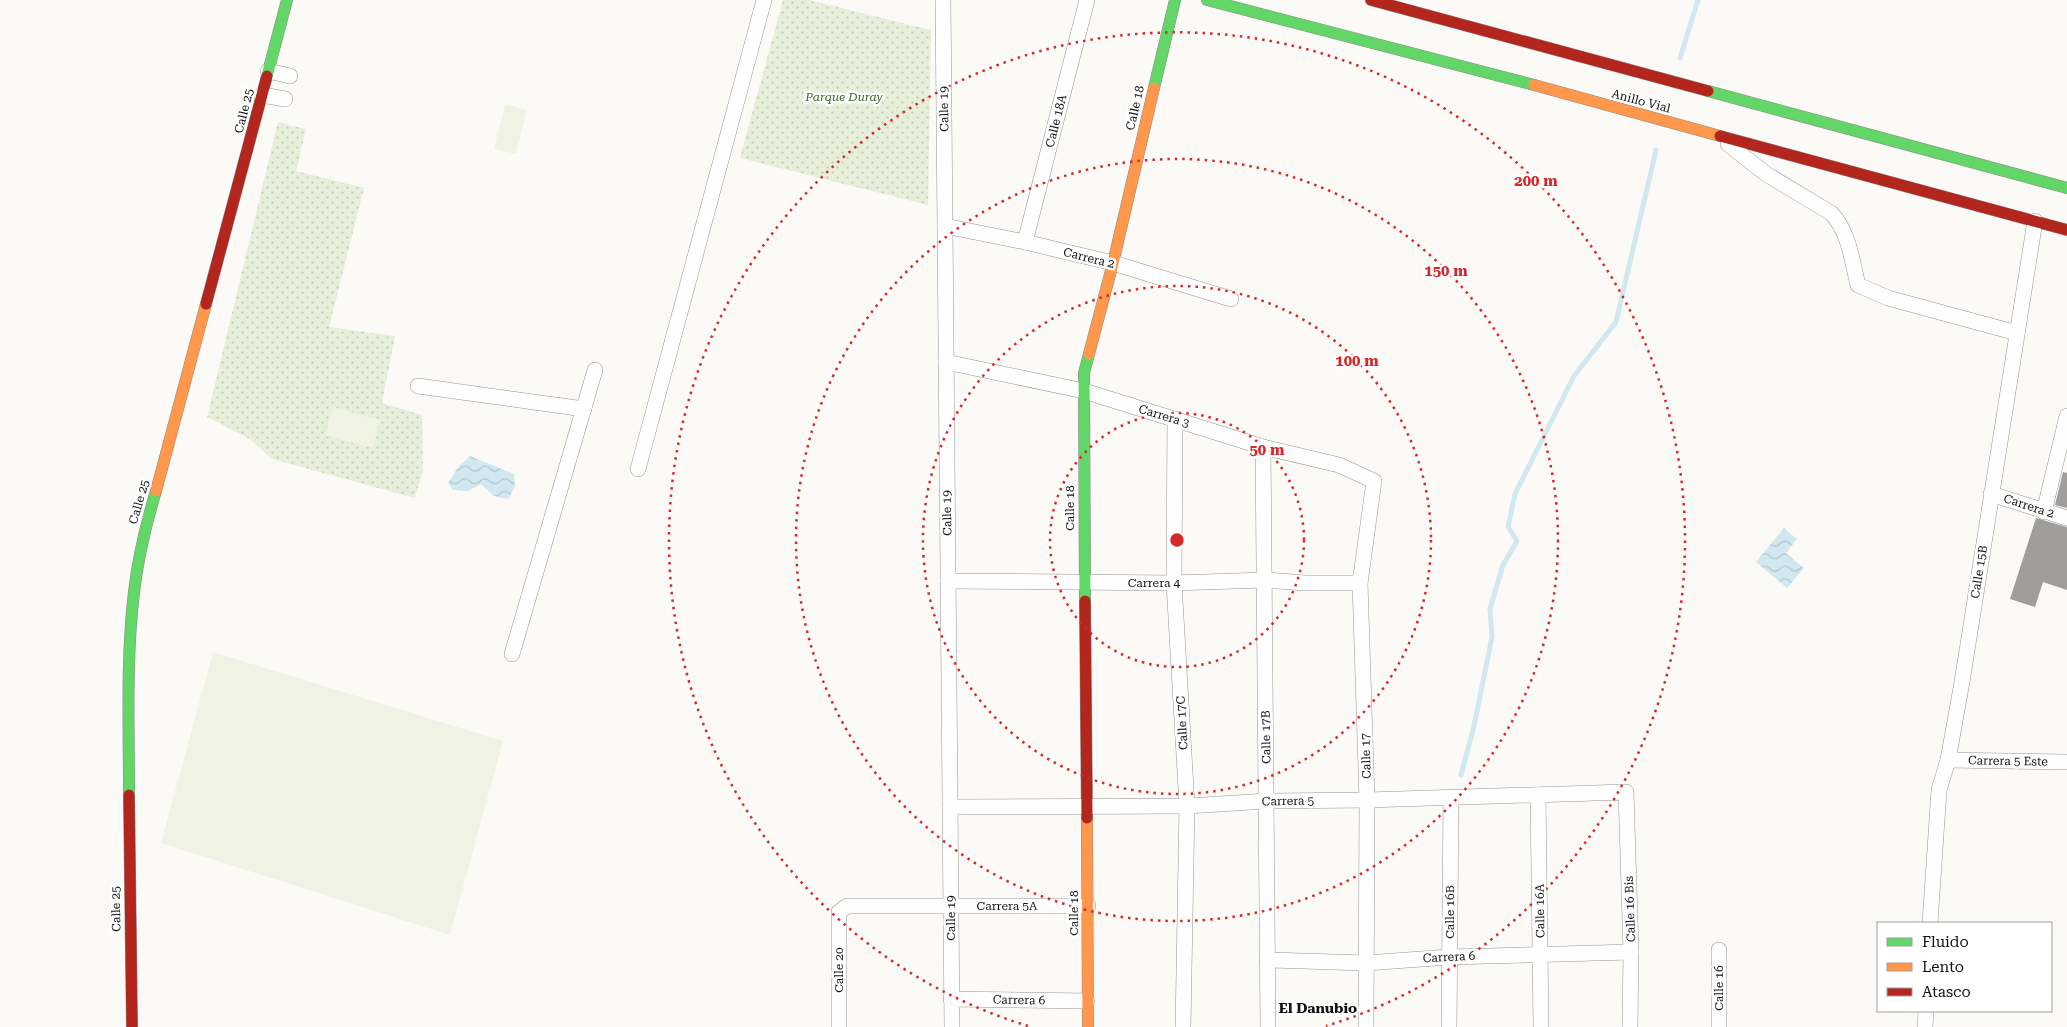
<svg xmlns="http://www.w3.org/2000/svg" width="2067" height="1027" font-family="'Roboto Serif',serif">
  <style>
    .park { fill: url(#park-dots) }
    .pitch { fill: #f0f3e3 }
    .water { fill: url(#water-waves) }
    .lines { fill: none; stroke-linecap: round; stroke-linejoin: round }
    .stream { stroke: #d1e8f1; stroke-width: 5 }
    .building { fill: #a09e9c }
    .street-casing { stroke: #969594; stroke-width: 16 }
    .fast-casing { stroke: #8d8c8b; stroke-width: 12 }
    .slow-casing { stroke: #8d8c8b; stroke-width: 12 }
    .jam-casing { stroke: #8d8c8b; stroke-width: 12 }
    .street { stroke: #fffefe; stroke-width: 15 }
    .fast { stroke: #63d668; stroke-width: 11 }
    .slow { stroke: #ff974d; stroke-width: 11 }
    .jam { stroke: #b3261e; stroke-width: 11 }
    .ring { fill: none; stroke: #d62828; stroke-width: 2.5; stroke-dasharray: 2.5 5 }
    .labels { text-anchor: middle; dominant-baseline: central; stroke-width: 5; stroke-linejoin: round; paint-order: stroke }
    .park-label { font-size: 12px; font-style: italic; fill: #386128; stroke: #fff }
    .street-label { font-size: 12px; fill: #101010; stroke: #fff }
    .neighbourhood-label { font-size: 14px; font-weight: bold; fill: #101010; stroke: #fff }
    .centre { fill: #d62828; stroke: #fff; stroke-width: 2.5 }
    .ring-label { font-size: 15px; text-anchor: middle; font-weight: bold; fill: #d62828; stroke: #fff; stroke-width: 5; stroke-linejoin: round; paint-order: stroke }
  </style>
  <defs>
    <pattern id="park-dots" width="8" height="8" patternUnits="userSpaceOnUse" patternTransform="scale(1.25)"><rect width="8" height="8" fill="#e7eeda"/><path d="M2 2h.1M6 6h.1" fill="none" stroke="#c5cbba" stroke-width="1.8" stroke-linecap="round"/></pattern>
    <pattern id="water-waves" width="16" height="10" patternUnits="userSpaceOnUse" patternTransform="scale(1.25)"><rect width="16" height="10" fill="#d1e8f1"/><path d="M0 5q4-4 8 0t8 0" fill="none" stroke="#b2c6ce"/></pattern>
  </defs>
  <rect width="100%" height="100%" fill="#fcfaf7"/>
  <g class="park">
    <polygon points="783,0 809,0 931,30 928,205 740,158"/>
    <polygon points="278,122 306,129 296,171 364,188 329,327 395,336 382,403 422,415 423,470 415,498 272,459 250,439 207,417"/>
  </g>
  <g class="pitch">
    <polygon points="505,104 527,110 516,154 494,149"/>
    <polygon points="333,407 380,420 373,448 325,435"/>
    <polygon points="213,652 503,741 450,935 161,843"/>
  </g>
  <g class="water">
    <polygon points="470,456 514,474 515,487 508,499 494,496 481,484 468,491 453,490 448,483 459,466"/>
    <polygon points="1784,528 1797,539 1786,553 1804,568 1787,588 1756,562"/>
  </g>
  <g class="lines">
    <g class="stream">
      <polyline points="1680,58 1698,0"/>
      <polyline points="1461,775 1474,726 1492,637 1490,609 1503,565 1517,541 1508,527 1515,494 1574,376 1616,322 1656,150"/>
    </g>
  </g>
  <g class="building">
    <polygon points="2063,472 2067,473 2067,508 2055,505"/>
    <polygon points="2036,518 2067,527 2067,590 2043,582 2035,607 2010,599"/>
  </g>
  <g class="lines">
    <defs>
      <g id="street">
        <polyline points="943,0 952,1027"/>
        <polyline points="268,71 290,76"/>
        <polyline points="262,95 285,99"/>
        <path d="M1728,144L1766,174L1831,213C1849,231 1852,261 1858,285L1888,298L2017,333"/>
        <polyline points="945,226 1025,242 1113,263 1231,299"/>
        <polyline points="1025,242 1087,0"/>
        <polyline points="946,362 1084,391 1263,447 1339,465 1374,481 1360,583 1367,800 1366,1027"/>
        <polyline points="418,386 584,409"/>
        <polyline points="1175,419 1174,583 1187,806 1183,1027"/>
        <polyline points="1263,447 1268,1027"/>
        <polyline points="638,469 764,0"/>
        <polyline points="1991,494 2067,518"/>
        <polyline points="2044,512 2067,416"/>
        <polyline points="948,581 1174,583 1265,580 1305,583 1360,583"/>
        <polyline points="512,654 595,370"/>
        <polyline points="1948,760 2067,762"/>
        <polyline points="1538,795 1541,1027"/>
        <polyline points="950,807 1187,806 1267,801 1367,800 1626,792 1631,952 1630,1027"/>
        <polyline points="1930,923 1939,790 1948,760 1962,682 2035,221"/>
        <polyline points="1719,950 1719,1027"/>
        <polyline points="1267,960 1366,963 1449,957 1631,952"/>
        <polyline points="951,999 1087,1001"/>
        <polyline points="839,1027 839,912 847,906 1088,906"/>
        <polyline points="1449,1027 1451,798"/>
        <polyline points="1925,1027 1926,1011"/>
      </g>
      <g id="fast">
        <polyline points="1207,0 1534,85"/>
        <polyline points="267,76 287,0"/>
        <polyline points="1154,88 1175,0"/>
        <polyline points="1708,91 2067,188"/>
        <polyline points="1085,601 1084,373 1089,354"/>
        <path d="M129,795C129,727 126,659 134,592C138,558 146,524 156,491"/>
      </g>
      <g id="slow">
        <polyline points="1534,85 1720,136"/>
        <polyline points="1089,354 1113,263 1154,88"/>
        <polyline points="156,491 206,304"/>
        <polyline points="1087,818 1088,1027"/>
      </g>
      <g id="jam">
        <polyline points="1371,0 1708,91"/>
        <polyline points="1720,136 2067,230"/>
        <polyline points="206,304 267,76"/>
        <polyline points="1085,601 1087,818"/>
        <polyline points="129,795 132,1027"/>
      </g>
    </defs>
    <use href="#street" class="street-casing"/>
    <use href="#fast" class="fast-casing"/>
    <use href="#slow" class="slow-casing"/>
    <use href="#jam" class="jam-casing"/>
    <use href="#street" class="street"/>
    <use href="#fast" class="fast"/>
    <use href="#slow" class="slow"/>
    <use href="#jam" class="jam"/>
  </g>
  <g class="ring">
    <circle cx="1177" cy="540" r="127"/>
    <circle cx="1177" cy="540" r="254"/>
    <circle cx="1177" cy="540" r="381"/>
    <path d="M1028 1026A508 508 0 1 1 1326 1026"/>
  </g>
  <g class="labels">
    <g class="park-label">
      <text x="844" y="97">Parque Duray</text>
    </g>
    <g class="street-label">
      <text transform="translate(1641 101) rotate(15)">Anillo Vial</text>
      <text transform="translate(1135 108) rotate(-77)">Calle 18</text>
      <text transform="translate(944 109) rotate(-91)">Calle 19</text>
      <text transform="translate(244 111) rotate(-76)">Calle 25</text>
      <text transform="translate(1056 121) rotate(-76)">Calle 18A</text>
      <text transform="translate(1089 258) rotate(14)">Carrera 2</text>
      <text transform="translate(1164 416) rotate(17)">Carrera 3</text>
      <text transform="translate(139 502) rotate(-74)">Calle 25</text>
      <text transform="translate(2029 506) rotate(18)">Carrera 2</text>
      <text transform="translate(1070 508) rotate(-90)">Calle 18</text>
      <text transform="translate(947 513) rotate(-91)">Calle 19</text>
      <text transform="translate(1979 572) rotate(-81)">Calle 15B</text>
      <text x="1154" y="583">Carrera 4</text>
      <text transform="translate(1182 723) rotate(-93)">Calle 17C</text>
      <text transform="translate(1266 737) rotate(-91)">Calle 17B</text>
      <text transform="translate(1366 756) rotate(-92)">Calle 17</text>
      <text transform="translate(2008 761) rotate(1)">Carrera 5 Este</text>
      <text transform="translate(1288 801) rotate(-1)">Carrera 5</text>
      <text x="1007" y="906">Carrera 5A</text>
      <text transform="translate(116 909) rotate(-91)">Calle 25</text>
      <text transform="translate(1630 909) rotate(-92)">Calle 16 Bis</text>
      <text transform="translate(1540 911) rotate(-91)">Calle 16A</text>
      <text transform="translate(1450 912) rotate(-90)">Calle 16B</text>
      <text transform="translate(1074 913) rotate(-90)">Calle 18</text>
      <text transform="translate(951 918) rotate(-90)">Calle 19</text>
      <text transform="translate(1449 957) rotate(-3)">Carrera 6</text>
      <text transform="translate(839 970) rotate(-90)">Calle 20</text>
      <text transform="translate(1719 988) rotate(-90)">Calle 16</text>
      <text transform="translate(1019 1000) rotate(1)">Carrera 6</text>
    </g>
    <g class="neighbourhood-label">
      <text x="1318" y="1008">El Danubio</text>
    </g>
  </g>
  <circle cx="1177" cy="540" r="8" class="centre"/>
  <g class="ring-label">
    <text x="1536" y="186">200 m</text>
    <text x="1446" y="276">150 m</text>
    <text x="1357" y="366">100 m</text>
    <text x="1267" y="455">50 m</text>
  </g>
  <rect x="1877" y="922" width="175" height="90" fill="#ffffff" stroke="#9f9f9f"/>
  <rect x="1887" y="938" width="25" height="8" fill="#63d668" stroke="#9f9f9f"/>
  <text x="1922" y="947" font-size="15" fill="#101010">Fluido</text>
  <rect x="1887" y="963" width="25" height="8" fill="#ff974d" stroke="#9f9f9f"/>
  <text x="1922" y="972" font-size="15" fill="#101010">Lento</text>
  <rect x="1887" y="988" width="25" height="8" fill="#b3261e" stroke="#9f9f9f"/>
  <text x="1922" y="997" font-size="15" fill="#101010">Atasco</text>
</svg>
